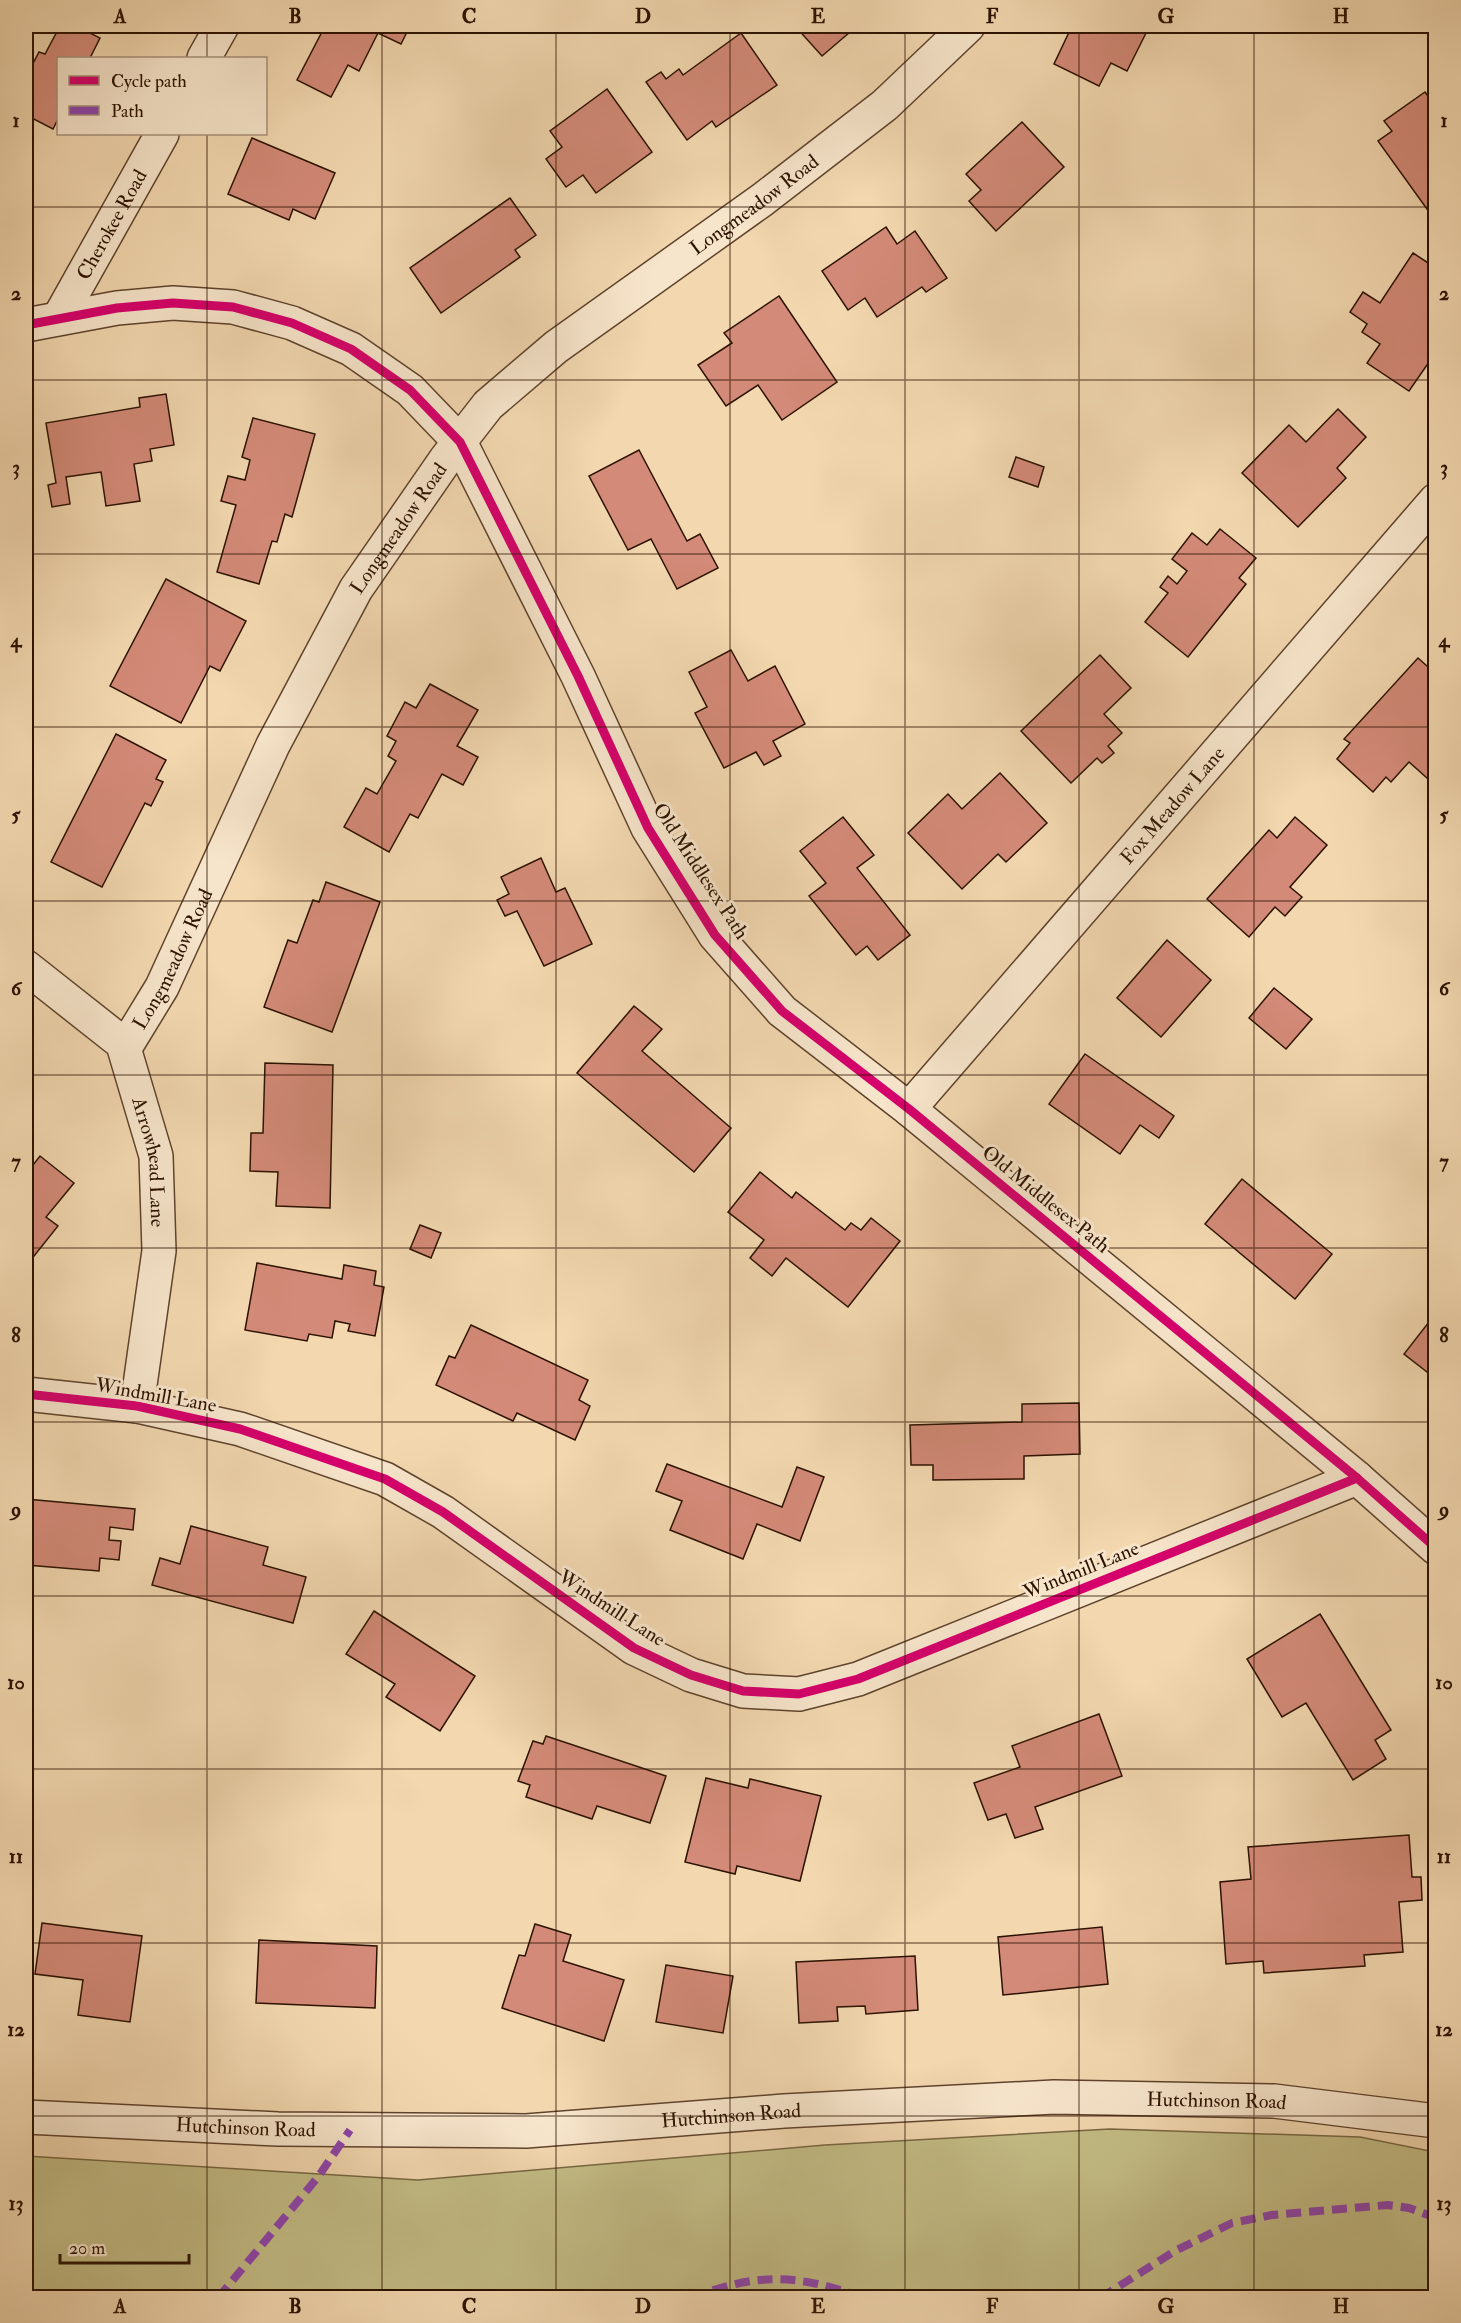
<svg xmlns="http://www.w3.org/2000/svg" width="1461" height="2323" font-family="'IM FELL Double Pica',serif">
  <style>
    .green { fill: #c3bc85; stroke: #786742; stroke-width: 1.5 }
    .building { fill: #d38a78; stroke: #2c1200; stroke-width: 1.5 }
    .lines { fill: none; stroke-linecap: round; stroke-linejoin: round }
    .minor-casing { stroke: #5e432c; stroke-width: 36 }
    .minor { stroke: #f7e5cb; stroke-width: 33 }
    .quiet { stroke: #8e44ad; stroke-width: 8; stroke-dasharray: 15 8; stroke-linecap: butt }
    .cycleway-casing { stroke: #f7e5cb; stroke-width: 13 }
    .cycleway { stroke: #d6006c; stroke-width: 9 }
    .grid { fill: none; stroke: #2c1200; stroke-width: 1.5; stroke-opacity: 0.55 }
    .labels { text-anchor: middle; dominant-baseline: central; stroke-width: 6; stroke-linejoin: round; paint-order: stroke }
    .street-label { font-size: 20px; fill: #2c1200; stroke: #f7e5cb }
    .neatline { fill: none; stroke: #2c1200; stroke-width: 2 }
    .grid-label { font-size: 20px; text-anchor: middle; font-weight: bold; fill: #2c1200 }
  </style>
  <rect width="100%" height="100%" fill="#f2d7af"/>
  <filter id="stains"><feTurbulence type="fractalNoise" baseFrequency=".00333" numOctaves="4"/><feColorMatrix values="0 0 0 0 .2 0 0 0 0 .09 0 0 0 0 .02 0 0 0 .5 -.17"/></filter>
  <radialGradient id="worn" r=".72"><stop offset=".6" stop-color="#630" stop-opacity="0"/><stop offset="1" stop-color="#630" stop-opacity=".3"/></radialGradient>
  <polygon class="green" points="1110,2129 1360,2137 1435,2152 1435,2297 26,2297 26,2156 418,2180 825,2145"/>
  <g class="building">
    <polygon points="60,26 76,26 100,38 90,58 58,58 58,119 53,129 26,115 26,77 39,52 45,54"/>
    <polygon points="325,26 410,26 401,44 378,33 359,71 348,65 331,97 297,80"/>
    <polygon points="795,26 857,26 822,56"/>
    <polygon points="1072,26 1147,26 1149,27 1127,71 1111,63 1099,86 1054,64"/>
    <polygon points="1337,26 1372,26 1372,29 1337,27"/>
    <polygon points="741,33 777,85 716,127 712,121 687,140 646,82 661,72 666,79 679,69 683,75"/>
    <polygon points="607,89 652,152 596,193 583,175 566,187 546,159 562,147 550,131"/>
    <polygon points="1425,92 1436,107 1436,214 1432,216 1378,141 1392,131 1384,121"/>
    <polygon points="1022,122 1064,167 996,231 969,201 981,190 966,174"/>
    <polygon points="252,138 335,173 315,219 293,209 289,220 228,194"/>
    <polygon points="510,198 536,235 515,250 520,257 441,313 410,268"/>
    <polygon points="886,227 897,244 915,231 947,278 926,292 922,287 877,317 865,298 848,310 822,271"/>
    <polygon points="1413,253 1436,268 1436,352 1409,391 1367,363 1380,344 1362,332 1367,324 1350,312 1363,292 1380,303"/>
    <polygon points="779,296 837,382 782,420 758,385 726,406 698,365 732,343 724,333"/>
    <polygon points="166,394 174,445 150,449 152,461 134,464 140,501 106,506 101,472 66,477 70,504 52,507 48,485 56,483 46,423 140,407 139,398"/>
    <polygon points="1338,409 1366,437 1337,468 1346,478 1298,527 1242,473 1289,425 1306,442"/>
    <polygon points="253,418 315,434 292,517 285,514 277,542 272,541 259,584 217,572 236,505 221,501 228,476 245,480 250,460 242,457"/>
    <polygon points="639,450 687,541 700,534 718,568 677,589 651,539 628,550 589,476"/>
    <polygon points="1016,457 1044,467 1038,487 1009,477"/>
    <polygon points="1220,529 1256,558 1239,578 1246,584 1188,657 1145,622 1168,593 1160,587 1168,576 1177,584 1187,571 1172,559 1192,533 1207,545"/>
    <polygon points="166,579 246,621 220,671 210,666 181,723 110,686"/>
    <polygon points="731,650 748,681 775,666 805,724 773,741 781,756 764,765 756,752 724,768 695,713 707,707 689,672"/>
    <polygon points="1100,655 1131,688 1104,714 1122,733 1108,746 1114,753 1102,763 1097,758 1071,783 1021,731"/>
    <polygon points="1418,658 1436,674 1436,786 1409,762 1391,782 1386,777 1373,792 1337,759 1350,743 1344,739"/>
    <polygon points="430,684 478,710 457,746 478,757 463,785 442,774 418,818 410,814 389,852 344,827 366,788 377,794 396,761 388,756 396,741 387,736 405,702 416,708"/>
    <polygon points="116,734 166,760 156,779 163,782 151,806 145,803 102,887 51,862"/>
    <polygon points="1000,773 1047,823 1006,862 998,854 962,889 908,833 948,794 962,809"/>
    <polygon points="843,817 874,855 857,868 910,935 878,960 867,946 856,955 809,896 826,883 800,851"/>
    <polygon points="1295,817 1327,845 1290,887 1302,897 1285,916 1275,907 1249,937 1207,899 1269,830 1277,838"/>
    <polygon points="541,858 556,892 565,888 592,944 544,966 517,911 505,916 497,900 509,894 501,877"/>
    <polygon points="326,882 380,902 332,1032 264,1007 288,940 297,943 313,900 319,902"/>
    <polygon points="1167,940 1211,980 1161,1037 1117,998"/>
    <polygon points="1274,988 1312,1019 1286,1049 1249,1018"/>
    <polygon points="634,1006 662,1029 642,1051 731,1128 694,1172 577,1073"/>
    <polygon points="1085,1054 1174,1116 1159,1138 1140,1125 1120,1154 1049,1104"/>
    <polygon points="265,1063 333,1065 330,1208 276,1206 278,1172 250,1171 251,1133 263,1133"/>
    <polygon points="40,1156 74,1183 46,1217 58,1226 26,1266 26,1174"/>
    <polygon points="760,1172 792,1198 796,1192 845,1230 851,1223 861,1230 871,1218 900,1241 848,1307 786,1258 772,1276 750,1258 764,1240 728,1212"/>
    <polygon points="1242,1179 1332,1254 1295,1299 1205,1224"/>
    <polygon points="420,1225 441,1233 431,1258 410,1249"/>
    <polygon points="257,1263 342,1279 344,1265 376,1271 374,1285 384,1287 375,1336 348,1331 350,1324 335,1321 332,1338 309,1334 307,1341 245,1330"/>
    <polygon points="1436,1313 1436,1379 1404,1354"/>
    <polygon points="471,1325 588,1380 579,1400 590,1406 575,1440 517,1413 513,1421 436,1385 449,1356 455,1358"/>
    <polygon points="1079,1403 1080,1454 1024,1456 1024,1479 933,1480 933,1465 911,1465 910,1425 1022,1422 1022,1404"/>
    <polygon points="667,1464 782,1507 797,1467 824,1477 800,1541 757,1524 743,1559 670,1530 682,1501 656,1491"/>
    <polygon points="26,1499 135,1509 133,1530 110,1527 109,1540 121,1541 119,1560 100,1558 99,1571 26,1565"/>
    <polygon points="191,1526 268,1547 263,1565 306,1577 293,1623 152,1585 160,1558 180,1564"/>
    <polygon points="374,1611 475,1676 440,1731 386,1697 395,1684 346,1654"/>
    <polygon points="1320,1614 1391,1730 1375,1740 1386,1759 1353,1780 1306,1703 1282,1717 1247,1659"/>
    <polygon points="1099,1714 1122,1776 1035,1807 1043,1829 1015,1838 1006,1814 988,1820 974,1783 1020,1767 1012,1746"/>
    <polygon points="546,1736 666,1776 650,1823 597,1806 592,1819 526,1797 530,1785 518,1781 533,1741 543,1744"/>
    <polygon points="706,1778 748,1788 750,1779 821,1796 800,1881 737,1866 735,1874 685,1862"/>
    <polygon points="1409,1835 1412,1877 1421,1877 1422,1900 1399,1902 1403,1952 1364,1955 1365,1966 1264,1973 1263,1961 1226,1964 1220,1882 1251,1879 1248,1847"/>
    <polygon points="42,1923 142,1936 130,2022 78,2015 83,1980 35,1974"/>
    <polygon points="535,1924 571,1935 563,1961 624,1980 604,2041 502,2008 519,1955 525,1956"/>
    <polygon points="1102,1927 1108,1984 1003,1995 998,1937"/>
    <polygon points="259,1940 377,1946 375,2008 256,2003"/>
    <polygon points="915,1956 918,2010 866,2014 865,2006 837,2007 838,2021 799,2023 796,1962"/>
    <polygon points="666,1965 733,1976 723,2033 656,2022"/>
  </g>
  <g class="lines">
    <defs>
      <g id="minor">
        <polyline points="204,58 222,26"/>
        <path id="s1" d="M60,316L162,134"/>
        <polyline points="26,325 117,308 173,303 233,307 292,323 351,349 410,390 460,442 578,676 648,828 715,935 782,1011 909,1109 1357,1478 1436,1548"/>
        <path id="s2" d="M26,967L126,1046L124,1048L156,1156L159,1251L137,1406"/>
        <path id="s3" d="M126,1046L162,987L273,745L356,589L446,459L488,405L556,347L762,200L885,105L968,26"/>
        <path id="s4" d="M909,1109L1436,500"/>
        <polyline points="26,1394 137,1406 240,1429 385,1479 443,1512 634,1648 691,1675 743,1691 799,1694 858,1679 1357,1478"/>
        <path id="s5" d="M26,2117L278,2129L526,2131L784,2111L1054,2097L1274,2101L1436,2121"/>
      </g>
    </defs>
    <use href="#minor" class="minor-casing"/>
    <use href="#minor" class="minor"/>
    <g class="quiet">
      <polyline points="218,2298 318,2177 350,2130"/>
      <path d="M691,2298C759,2272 796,2274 865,2298"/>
      <polyline points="1100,2298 1175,2251 1232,2223 1272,2215 1388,2205 1409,2208 1436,2218"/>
    </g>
    <defs>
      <g id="cycleway">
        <polyline points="26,325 117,308 173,303 233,307 292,323 351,349 410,390 460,442 578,676 648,828 715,935 782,1011 909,1109 1357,1478 1436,1548"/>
        <polyline points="26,1394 137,1406 240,1429 385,1479 443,1512 634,1648 691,1675 743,1691 799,1694 858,1679 1357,1478"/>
      </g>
    </defs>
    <use href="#cycleway" class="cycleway-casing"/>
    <use href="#cycleway" class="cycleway"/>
  </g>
  <path class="grid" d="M207,26V58M382,26V2298M556,26V2298M730,26V2298M905,26V2298M1079,26V2298M1254,26V2298M207,134V2298M26,207H1436M26,380H1436M26,554H1436M26,727H1436M26,901H1436M26,1075H1436M26,1248H1436M26,1422H1436M26,1596H1436M26,1769H1436M26,1943H1436M26,2116H1436"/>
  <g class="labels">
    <g class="street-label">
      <text stroke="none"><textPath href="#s3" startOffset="1072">Longmeadow Road</textPath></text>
      <text stroke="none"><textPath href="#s1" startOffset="105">Cherokee Road</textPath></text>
      <text stroke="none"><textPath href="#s3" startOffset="586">Longmeadow Road</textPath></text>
      <text stroke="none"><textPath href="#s4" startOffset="402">Fox Meadow Lane</textPath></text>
      <text transform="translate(701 871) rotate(57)">Old Middlesex Path</text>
      <text stroke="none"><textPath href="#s3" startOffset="99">Longmeadow Road</textPath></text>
      <text stroke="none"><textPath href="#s2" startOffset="248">Arrowhead Lane</textPath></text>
      <text transform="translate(1046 1199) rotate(39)">Old Middlesex Path</text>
      <text transform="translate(156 1395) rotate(10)">Windmill Lane</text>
      <text transform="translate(1081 1570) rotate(-22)">Windmill Lane</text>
      <text transform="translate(612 1608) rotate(33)">Windmill Lane</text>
      <text stroke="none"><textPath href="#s5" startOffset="1192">Hutchinson Road</textPath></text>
      <text stroke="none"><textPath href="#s5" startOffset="706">Hutchinson Road</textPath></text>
      <text stroke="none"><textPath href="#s5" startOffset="220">Hutchinson Road</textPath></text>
    </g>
  </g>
  <rect width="1461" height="2323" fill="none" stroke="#f2d7af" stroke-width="66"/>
  <rect x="57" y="57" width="210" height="78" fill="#f7e5cb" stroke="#a6917a" stroke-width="1.5"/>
  <rect x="69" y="76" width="30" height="9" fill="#d6006c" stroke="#a6917a" stroke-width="1.5"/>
  <text x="111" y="87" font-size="18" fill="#2c1200">Cycle path</text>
  <rect x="69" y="106" width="30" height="9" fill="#8e44ad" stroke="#a6917a" stroke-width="1.5"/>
  <text x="111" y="117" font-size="18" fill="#2c1200">Path</text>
  <path d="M60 2254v9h129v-9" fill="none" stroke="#2c1200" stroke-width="3"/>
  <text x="69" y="2254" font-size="18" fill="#2c1200" stroke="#f7e5cb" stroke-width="4.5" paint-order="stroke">20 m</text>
  <rect x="33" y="33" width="1395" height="2257" class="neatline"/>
  <g class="grid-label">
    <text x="120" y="23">A</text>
    <text x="295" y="23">B</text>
    <text x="469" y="23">C</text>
    <text x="643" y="23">D</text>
    <text x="818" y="23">E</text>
    <text x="992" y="23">F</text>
    <text x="1166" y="23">G</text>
    <text x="1341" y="23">H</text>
    <text x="16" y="127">1</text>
    <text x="1444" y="127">1</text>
    <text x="16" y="300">2</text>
    <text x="1444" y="300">2</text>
    <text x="16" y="474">3</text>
    <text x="1444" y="474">3</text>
    <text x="16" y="647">4</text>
    <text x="1444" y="647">4</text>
    <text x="16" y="821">5</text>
    <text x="1444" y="821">5</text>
    <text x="16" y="995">6</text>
    <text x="1444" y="995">6</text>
    <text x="16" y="1168">7</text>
    <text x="1444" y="1168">7</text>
    <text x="16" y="1342">8</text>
    <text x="1444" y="1342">8</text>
    <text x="16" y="1516">9</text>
    <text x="1444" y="1516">9</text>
    <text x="16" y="1689">10</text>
    <text x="1444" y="1689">10</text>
    <text x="16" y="1863">11</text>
    <text x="1444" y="1863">11</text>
    <text x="16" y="2036">12</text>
    <text x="1444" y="2036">12</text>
    <text x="16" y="2210">13</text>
    <text x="1444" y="2210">13</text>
    <text x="120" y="2313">A</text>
    <text x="295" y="2313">B</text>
    <text x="469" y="2313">C</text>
    <text x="643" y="2313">D</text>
    <text x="818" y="2313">E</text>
    <text x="992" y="2313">F</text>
    <text x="1166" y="2313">G</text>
    <text x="1341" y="2313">H</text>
  </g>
  <rect width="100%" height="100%" filter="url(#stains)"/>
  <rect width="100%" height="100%" fill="url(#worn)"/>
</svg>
